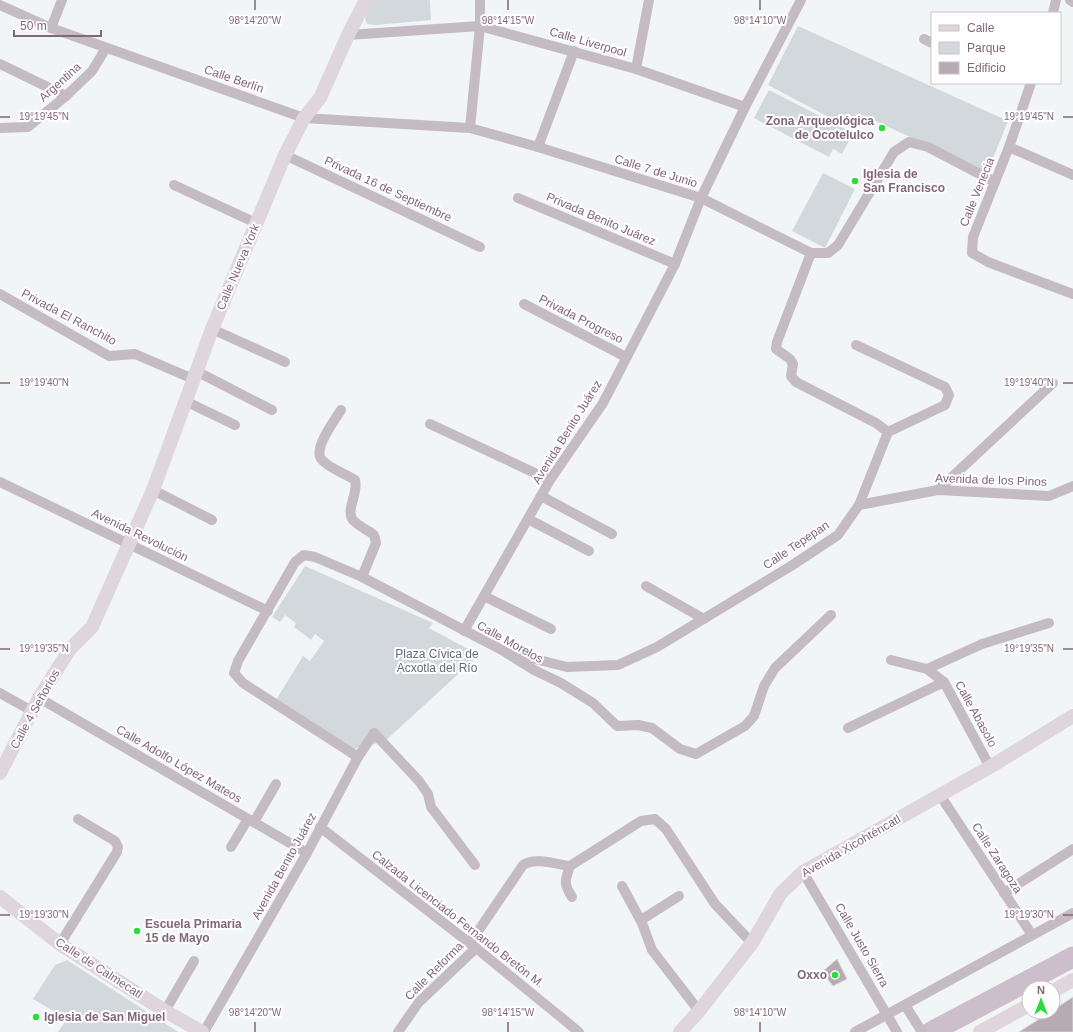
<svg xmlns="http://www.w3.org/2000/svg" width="1073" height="1032" font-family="Arial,sans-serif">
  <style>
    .green { fill: #d3d8dc }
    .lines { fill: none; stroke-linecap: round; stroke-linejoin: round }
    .river { stroke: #ccbeca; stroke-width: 21 }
    .building { fill: #b6aab3; stroke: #d5d7d6 }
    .street { stroke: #c4bcc2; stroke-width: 10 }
    .secondary { stroke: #ded6db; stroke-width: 14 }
    .ticks { fill: none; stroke: #826679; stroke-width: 1.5 }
    .poi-dot { fill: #2cdb3e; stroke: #fff; stroke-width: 1.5 }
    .labels { text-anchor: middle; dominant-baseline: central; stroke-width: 4; stroke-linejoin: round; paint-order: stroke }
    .street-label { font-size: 12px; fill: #826679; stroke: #fff }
    .poi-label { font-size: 12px; font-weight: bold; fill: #826679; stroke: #fff; text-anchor: start }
    .park-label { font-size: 12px; fill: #646b79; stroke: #fff }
    .ticks-label { font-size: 10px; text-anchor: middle; fill: #826679; stroke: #fff; stroke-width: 4; stroke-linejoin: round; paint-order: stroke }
  </style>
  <rect width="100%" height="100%" fill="#f2f5f5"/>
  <g class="green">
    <path d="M373,0H430L431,20L376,25L367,24C362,16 369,7 373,0Z"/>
    <polygon points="798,26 1008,121 987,173 865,116 855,131 768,85"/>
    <polygon points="769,90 853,133 842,154 833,149 829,157 754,118"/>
    <polygon points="823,173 855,189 825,248 792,231"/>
    <polygon points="305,566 433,623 429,628 479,655 384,742 358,747 354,750 276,700 303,656 310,661 324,641 315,634 311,640 294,627 296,623 285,615 280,622 272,617"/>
    <polygon points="67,960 178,1032 58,1032 67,1019 33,999 55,965"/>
  </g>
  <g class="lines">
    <polyline class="river" points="931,1032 1073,957"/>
  </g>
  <g class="building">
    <polygon points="837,959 847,979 833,986 822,972"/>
    <polygon points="1073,997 1073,1032 1019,1032 1050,1012 1053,1012 1053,1010"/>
  </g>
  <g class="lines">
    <g class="street">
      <polyline points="1070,0 1073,2"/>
      <polyline points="0,5 51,28 304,118 470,128 538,147 701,198 811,253 828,253 838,245 894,152 909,142 928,147 995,182"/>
      <polyline points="1053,13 1056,0"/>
      <polyline points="51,28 62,0"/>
      <polyline points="348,35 480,26 636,69 745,107"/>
      <polyline points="924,39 932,43"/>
      <polyline points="0,64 66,96"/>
      <polyline points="636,69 649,0"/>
      <polyline points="1031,83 1009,147 973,237 972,253 988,262 1073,294"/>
      <polyline points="0,128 28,127 66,96 92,71 106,48"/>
      <polyline points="470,128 480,26 480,0"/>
      <polyline points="538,147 574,51"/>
      <polyline points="1009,147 1073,175"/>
      <polyline points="285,155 480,247"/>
      <polyline points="174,185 256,223"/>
      <polyline points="518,198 675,264"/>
      <polyline points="811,253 777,342 776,349 790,359 793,364 791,376 796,382 876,423 888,432"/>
      <polyline points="0,294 109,356 135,354 193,379"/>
      <polyline points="524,304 626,357"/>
      <polyline points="212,329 285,362"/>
      <polyline points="856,345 945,387 949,395 945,405 888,432"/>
      <polyline points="196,371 272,410"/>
      <polyline points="185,401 235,425"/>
      <path d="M341,410C334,421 312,450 322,460C330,469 345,473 355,480C359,493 345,510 353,520C358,526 368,530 374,535L376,543L362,577"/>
      <polyline points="430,424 550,480"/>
      <polyline points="0,482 268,611"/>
      <polyline points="153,490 212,520"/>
      <polyline points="938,490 1053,383"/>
      <polyline points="541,496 612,534"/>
      <polyline points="859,505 938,490 1049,496 1073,486"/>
      <polyline points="528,519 589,551"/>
      <polyline points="646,586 704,619"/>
      <polyline points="484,596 551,629"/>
      <polyline points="464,631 550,480 603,403 675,264 701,198 745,107 801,0"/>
      <polyline points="511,653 567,667 618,665 657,647 791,566 838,535 859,505 888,432"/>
      <polyline points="891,660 927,669 944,682 990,767"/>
      <polyline points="927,669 982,644 1049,623"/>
      <polyline points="0,693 32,711"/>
      <polyline points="39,698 307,853"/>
      <polyline points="848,728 944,682"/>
      <polyline points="358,757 243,683 234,673 238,661 295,562 304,555 315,557 362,577 502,650 534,670 561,683 593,703 617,726 638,725 652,728 680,749 696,754 745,726 754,716 764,686 775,668 831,615"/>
      <polyline points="940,795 1032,935"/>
      <polyline points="254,822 276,784"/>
      <polyline points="320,827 476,948 579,1032"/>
      <polyline points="231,847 248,819"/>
      <polyline points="570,866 641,821 655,819 666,829 715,904 752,943"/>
      <path d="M570,866C565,881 563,883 572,897"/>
      <polyline points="803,872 897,1032"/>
      <polyline points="622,886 642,923 652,950 699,1011"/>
      <polyline points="1004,893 1073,849"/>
      <polyline points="641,920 679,896"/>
      <path d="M470,943L523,865C536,857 555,864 570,866"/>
      <polyline points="60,944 117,852 118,847 115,841 78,819"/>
      <polyline points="905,1005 922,1032"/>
      <polyline points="165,1011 194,961"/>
      <polyline points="204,1032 307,853 358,757 374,733 419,781 428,794 431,807 475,865"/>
      <polyline points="398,1032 419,1002 476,948"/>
      <polyline points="855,1032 1073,913"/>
    </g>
    <g class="secondary">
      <polyline points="0,773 39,698 70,649 92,627 153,490 212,329 285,155 304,118 320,98 348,35 366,0"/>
      <polyline points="0,897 60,944 165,1011 202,1032"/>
      <polyline points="1053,991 1073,980"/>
      <polyline points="680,1032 699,1011 752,943 781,893 803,872 990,767 1073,716"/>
      <polyline points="980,1032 1029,1005"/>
    </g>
  </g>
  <path class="ticks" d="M255,0V10M508,0V10M760,0V10M0,117H10M1063,117H1073M0,383H10M1063,383H1073M0,649H10M1063,649H1073M0,915H10M1063,915H1073M255,1022V1032M508,1022V1032M760,1022V1032"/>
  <g class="poi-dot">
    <circle cx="882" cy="128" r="4"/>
    <circle cx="855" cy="181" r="4"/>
    <circle cx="137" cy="931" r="4"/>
    <circle cx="835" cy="975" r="4"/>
    <circle cx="36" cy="1017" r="4"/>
  </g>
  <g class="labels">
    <g class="street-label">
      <text transform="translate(588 42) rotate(16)">Calle Liverpool</text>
      <text transform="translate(234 79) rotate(19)">Calle Berlín</text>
      <text transform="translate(60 82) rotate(-42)">Argentina</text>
      <text transform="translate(656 171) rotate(17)">Calle 7 de Junio</text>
      <text transform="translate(388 189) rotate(25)">Privada 16 de Septiembre</text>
      <text transform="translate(977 192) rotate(-68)">Calle Venecia</text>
      <text transform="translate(601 219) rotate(23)">Privada Benito Juárez</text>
      <text transform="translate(238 267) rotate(-67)">Calle Nueva York</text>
      <text transform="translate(69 317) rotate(28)">Privada El Ranchito</text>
      <text transform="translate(581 319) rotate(27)">Privada Progreso</text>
      <text transform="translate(567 432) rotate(-58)">Avenida Benito Juárez</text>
      <text transform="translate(991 480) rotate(2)">Avenida de los Pinos</text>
      <text transform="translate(140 535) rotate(26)">Avenida Revolución</text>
      <text transform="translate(796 545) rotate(-34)">Calle Tepepan</text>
      <text transform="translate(510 642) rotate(29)">Calle Morelos</text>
      <text transform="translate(35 709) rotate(-61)">Calle 4 Señoríos</text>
      <text transform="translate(976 714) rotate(61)">Calle Abasolo</text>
      <text transform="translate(179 764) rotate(30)">Calle Adolfo López Mateos</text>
      <text transform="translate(851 846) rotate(-30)">Avenida Xicohténcatl</text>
      <text transform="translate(997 858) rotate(57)">Calle Zaragoza</text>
      <text transform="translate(284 866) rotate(-61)">Avenida Benito Juárez</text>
      <text transform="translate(458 919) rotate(38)">Calzada Licenciado Fernando Bretón M.</text>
      <text transform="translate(862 945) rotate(60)">Calle Justo Sierra</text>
      <text transform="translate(99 968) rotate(33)">Calle de Calmecatl</text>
      <text transform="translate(434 971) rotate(-45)">Calle Reforma</text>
    </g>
    <g class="poi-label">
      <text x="874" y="121" text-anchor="end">Zona Arqueológica<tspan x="874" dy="14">de Ocotelulco</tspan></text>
      <text x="863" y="174">Iglesia de<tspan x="863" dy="14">San Francisco</tspan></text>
      <text x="145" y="924">Escuela Primaria<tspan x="145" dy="14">15 de Mayo</tspan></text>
      <text x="827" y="975" text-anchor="end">Oxxo</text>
      <text x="44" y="1017">Iglesia de San Miguel</text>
    </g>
    <g class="park-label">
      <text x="437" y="654">Plaza Cívica de<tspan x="437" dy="14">Acxotla del Río</tspan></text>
    </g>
  </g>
  <g class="ticks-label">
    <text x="255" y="24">98°14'20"W</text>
    <text x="508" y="24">98°14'15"W</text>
    <text x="760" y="24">98°14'10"W</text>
    <text x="44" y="120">19°19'45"N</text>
    <text x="1029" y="120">19°19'45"N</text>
    <text x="44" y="386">19°19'40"N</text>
    <text x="1029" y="386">19°19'40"N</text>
    <text x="44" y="652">19°19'35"N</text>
    <text x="1029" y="652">19°19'35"N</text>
    <text x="44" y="918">19°19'30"N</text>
    <text x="1029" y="918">19°19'30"N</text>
    <text x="255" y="1016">98°14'20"W</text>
    <text x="508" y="1016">98°14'15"W</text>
    <text x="760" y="1016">98°14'10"W</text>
  </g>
  <rect x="931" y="12" width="130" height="72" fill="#ffffff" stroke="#cdc2c9"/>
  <rect x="939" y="25" width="20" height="6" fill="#ded6db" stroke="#cdc2c9"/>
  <text x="967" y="32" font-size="12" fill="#826679">Calle</text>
  <rect x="939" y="42" width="20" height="12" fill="#d3d8dc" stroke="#cdc2c9"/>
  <text x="967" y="52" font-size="12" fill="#826679">Parque</text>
  <rect x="939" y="62" width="20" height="12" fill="#b6aab3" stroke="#cdc2c9"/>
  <text x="967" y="72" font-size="12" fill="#826679">Edificio</text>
  <g transform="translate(1041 1000)"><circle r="19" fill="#ffffff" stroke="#cdc2c9"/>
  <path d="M0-3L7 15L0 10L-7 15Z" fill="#2cdb3e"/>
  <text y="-6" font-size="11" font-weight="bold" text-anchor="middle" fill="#826679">N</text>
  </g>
  <path d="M14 30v6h87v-6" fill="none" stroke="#826679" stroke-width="2"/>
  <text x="20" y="30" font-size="12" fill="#826679" stroke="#ffffff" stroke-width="3" paint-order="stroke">50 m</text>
</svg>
